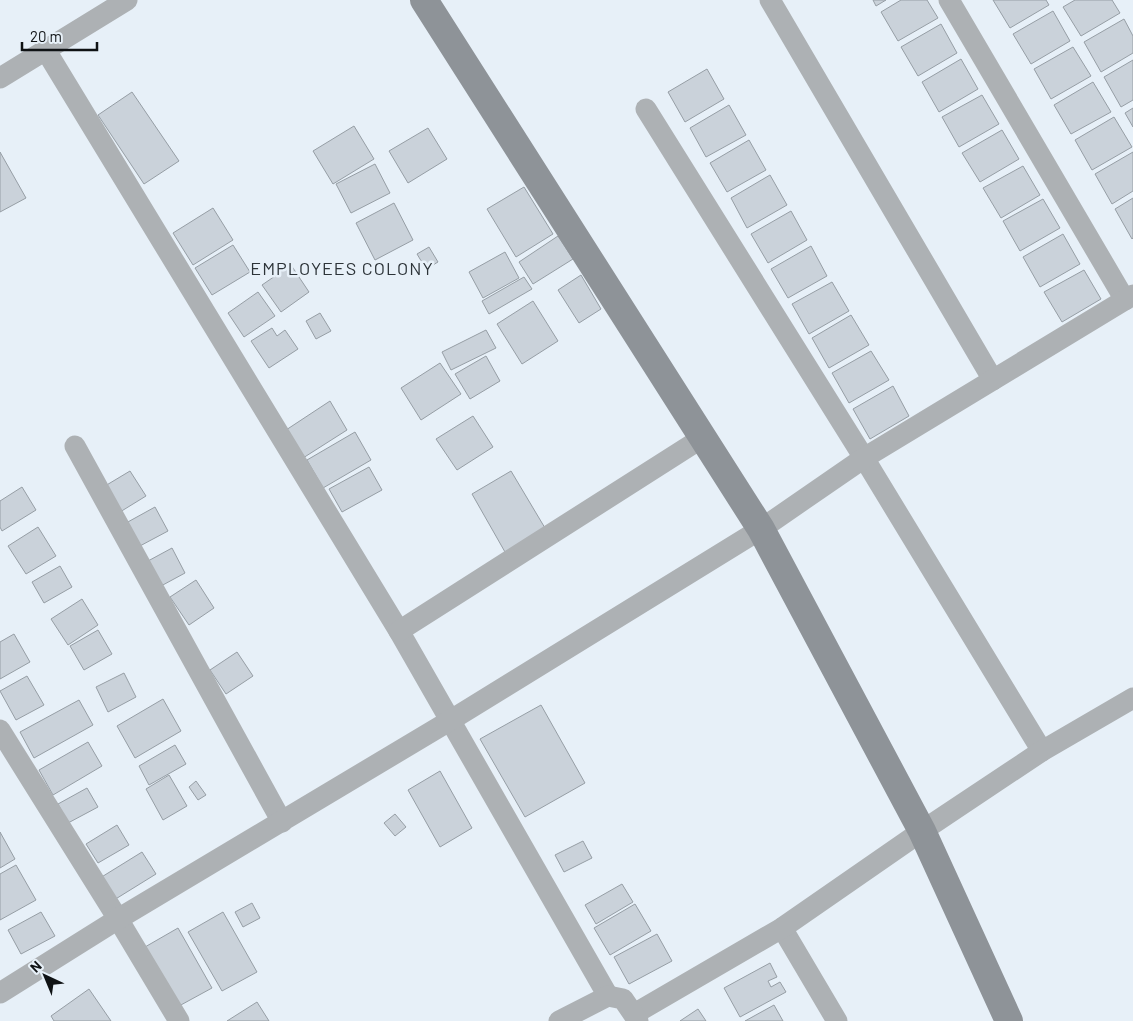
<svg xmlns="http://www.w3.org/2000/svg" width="1133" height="1021" font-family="Barlow,sans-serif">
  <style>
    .building { fill: #cad2da; stroke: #969ea5 }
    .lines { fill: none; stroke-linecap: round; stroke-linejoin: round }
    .minor { stroke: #adb1b4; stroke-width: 21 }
    .secondary { stroke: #8e9398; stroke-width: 28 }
    .labels { text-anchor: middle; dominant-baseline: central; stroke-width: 5; stroke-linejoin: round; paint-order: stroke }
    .neighbourhood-label { font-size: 18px; letter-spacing: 1px; fill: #2c3338; stroke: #e7f0f8 }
  </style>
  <rect width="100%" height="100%" fill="#e7f0f8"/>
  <g class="building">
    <polygon points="873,0 886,0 876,6"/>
    <polygon points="901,0 927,0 938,18 898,41 881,12"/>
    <polygon points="993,0 1046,0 1049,5 1010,28"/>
    <polygon points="1075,0 1112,0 1120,13 1081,36 1063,7"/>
    <polygon points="1053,11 1070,41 1031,64 1013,34"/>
    <polygon points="1124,19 1133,36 1133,53 1101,72 1084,42"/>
    <polygon points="941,24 957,53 918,76 901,47"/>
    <polygon points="1073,47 1091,76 1051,99 1034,69"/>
    <polygon points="961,59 978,89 939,112 922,82"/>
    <polygon points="1133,60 1133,100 1121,107 1104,77"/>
    <polygon points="707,69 724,99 685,122 668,92"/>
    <polygon points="1093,82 1111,112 1071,134 1054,105"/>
    <polygon points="132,92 179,161 144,184 98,115"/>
    <polygon points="982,95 999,124 959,147 942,117"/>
    <polygon points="729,105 746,135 706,157 690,128"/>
    <polygon points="1133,108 1133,127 1125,113"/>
    <polygon points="1114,117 1132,147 1092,170 1075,140"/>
    <polygon points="354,126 374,159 333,184 313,151"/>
    <polygon points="428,128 447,159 408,183 389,151"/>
    <polygon points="1002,130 1019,159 980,182 962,153"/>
    <polygon points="749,140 766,170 727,192 710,163"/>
    <polygon points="0,152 26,198 0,212"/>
    <polygon points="1133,152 1133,191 1112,204 1095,174"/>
    <polygon points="375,164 390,193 351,213 336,184"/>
    <polygon points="1023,166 1040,195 1001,218 983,188"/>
    <polygon points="770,175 787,205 747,228 731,198"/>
    <polygon points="524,187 553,234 516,257 487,209"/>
    <polygon points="1133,198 1133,238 1132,239 1115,209"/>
    <polygon points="1043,199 1060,228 1020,251 1003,221"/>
    <polygon points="394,203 413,240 375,260 356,223"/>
    <polygon points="213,208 233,240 193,265 173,233"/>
    <polygon points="791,211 807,240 768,263 751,234"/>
    <polygon points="1063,234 1080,264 1040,287 1023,257"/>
    <polygon points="558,236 573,259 533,284 519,262"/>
    <polygon points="233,245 250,272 212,295 195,268"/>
    <polygon points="811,246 827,276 788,298 771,269"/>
    <polygon points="429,247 438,262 426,269 417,254"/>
    <polygon points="505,252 519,278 483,298 469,272"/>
    <polygon points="291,265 309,292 281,312 262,285"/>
    <polygon points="1084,270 1101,299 1062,322 1044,292"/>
    <polygon points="581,275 601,309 579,323 558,290"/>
    <polygon points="524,277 532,289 489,314 482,301"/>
    <polygon points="832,282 849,311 809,334 792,304"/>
    <polygon points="258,292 275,316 244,337 228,313"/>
    <polygon points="533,301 558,341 522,364 497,324"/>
    <polygon points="320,313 331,331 316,339 306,321"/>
    <polygon points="851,315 869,345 829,368 812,338"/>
    <polygon points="272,328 277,336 285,330 298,349 269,368 251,341"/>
    <polygon points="486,330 496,348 451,370 442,352"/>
    <polygon points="871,351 889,380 849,403 832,373"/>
    <polygon points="486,356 500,381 470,399 455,374"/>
    <polygon points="440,363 461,394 421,420 401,388"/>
    <polygon points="893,386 909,416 870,439 853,409"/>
    <polygon points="330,401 347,430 303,458 286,430"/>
    <polygon points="473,416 493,447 457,470 436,439"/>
    <polygon points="355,432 371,460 323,488 307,460"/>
    <polygon points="369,467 382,490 342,512 329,489"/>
    <polygon points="130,471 146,496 120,512 105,486"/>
    <polygon points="511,471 545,528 505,552 472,494"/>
    <polygon points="22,487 36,510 2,531 0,527 0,501"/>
    <polygon points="155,507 168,531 138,547 126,523"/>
    <polygon points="38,527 56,556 26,574 8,546"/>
    <polygon points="172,548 185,573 161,586 148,561"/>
    <polygon points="60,566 72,587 44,603 32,582"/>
    <polygon points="196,580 214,608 189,625 170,597"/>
    <polygon points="82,599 98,625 68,645 51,619"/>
    <polygon points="98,630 112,654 84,670 70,646"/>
    <polygon points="14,634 30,662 0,679 0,642"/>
    <polygon points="237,652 253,676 226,694 210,670"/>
    <polygon points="124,673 136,697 108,712 96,687"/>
    <polygon points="27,676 44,705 16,720 0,691"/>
    <polygon points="163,699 181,731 135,758 117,726"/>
    <polygon points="79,700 93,725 34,758 20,732"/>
    <polygon points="541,705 585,783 525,817 480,739"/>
    <polygon points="88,742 102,766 53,795 39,770"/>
    <polygon points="175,745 186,764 149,785 139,766"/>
    <polygon points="440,771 472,828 440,847 408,790"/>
    <polygon points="169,775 187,806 163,820 146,789"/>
    <polygon points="196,781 206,795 198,800 189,787"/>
    <polygon points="87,788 98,807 68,823 58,804"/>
    <polygon points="395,814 406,827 395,836 384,823"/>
    <polygon points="117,825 129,845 98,863 86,844"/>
    <polygon points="0,832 15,859 0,868"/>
    <polygon points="583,841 592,858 564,872 555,855"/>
    <polygon points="142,852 156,874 114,900 100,878"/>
    <polygon points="16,865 36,900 0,920 0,874"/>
    <polygon points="622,884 633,902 596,924 585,905"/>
    <polygon points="252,903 260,918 243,927 235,912"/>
    <polygon points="635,904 651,931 610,955 594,928"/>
    <polygon points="41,912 55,936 21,954 8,930"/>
    <polygon points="223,912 257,972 222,991 188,932"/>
    <polygon points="178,928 212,988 179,1006 145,947"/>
    <polygon points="657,934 672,961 629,984 614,957"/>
    <polygon points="770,963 777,977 768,981 771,987 780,982 786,992 740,1017 724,988"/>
    <polygon points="89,989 111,1021 54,1021 51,1016"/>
    <polygon points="257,1002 269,1021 227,1021"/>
    <polygon points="774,1005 783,1021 745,1021"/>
    <polygon points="698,1009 706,1021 680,1021"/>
  </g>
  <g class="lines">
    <g class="minor">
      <polyline points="770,0 993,380"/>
      <polyline points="949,0 1125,300"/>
      <polyline points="45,49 399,631 608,996"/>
      <polyline points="0,78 127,0"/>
      <polyline points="646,109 864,458 1042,751"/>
      <polyline points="75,446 282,822"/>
      <polyline points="399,631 702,438"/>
      <polyline points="0,730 118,919 179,1021"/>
      <polyline points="782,928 837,1021"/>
      <polyline points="0,993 118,919 451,720 761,529 864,458 1133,295"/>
      <polyline points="634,1014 782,928 922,831 1042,751 1133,698"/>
      <polyline points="559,1021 608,996 623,999 638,1021"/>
    </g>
    <polyline class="secondary" points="424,0 761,529 922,831 1009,1021"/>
  </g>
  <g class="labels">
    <g class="neighbourhood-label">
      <text x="342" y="268">EMPLOYEES COLONY</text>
    </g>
  </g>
  <g transform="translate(45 976) rotate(316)" stroke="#e7f0f8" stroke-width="4" paint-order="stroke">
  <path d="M0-4L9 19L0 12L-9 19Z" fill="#0f1214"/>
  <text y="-8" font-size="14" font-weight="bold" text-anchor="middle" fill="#0f1214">N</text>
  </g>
  <path d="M22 42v8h75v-8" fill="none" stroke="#0f1214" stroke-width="2.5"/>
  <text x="30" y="42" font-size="15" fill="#0f1214" stroke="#e7f0f8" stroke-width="4" paint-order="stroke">20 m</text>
</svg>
